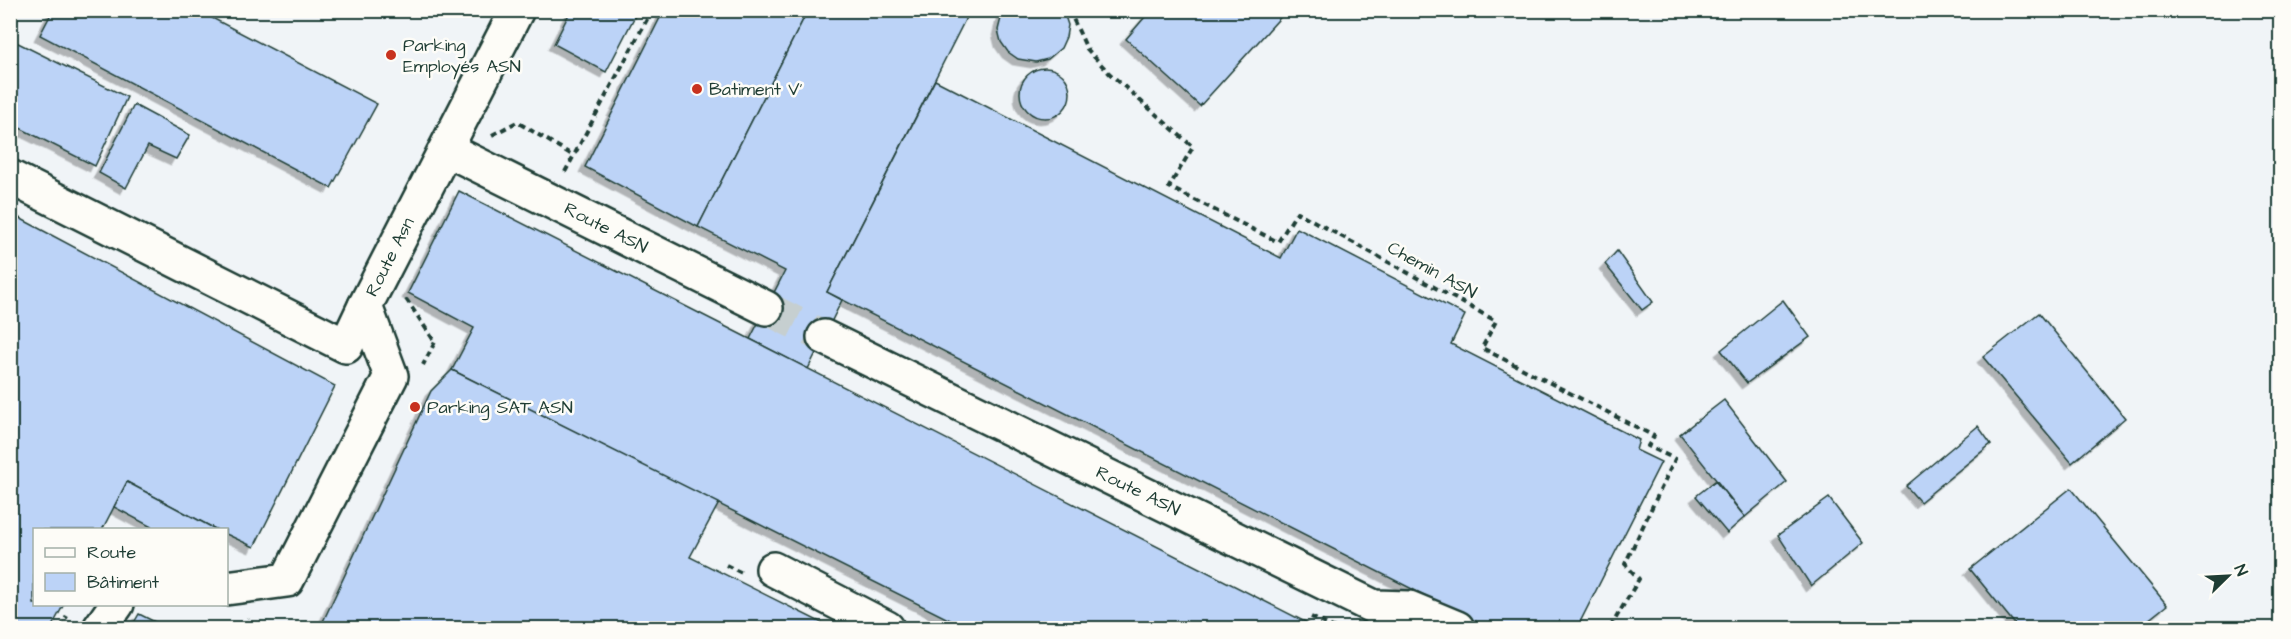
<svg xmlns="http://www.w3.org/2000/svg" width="2291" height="639" font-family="'Architects Daughter',sans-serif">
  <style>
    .building { fill: #bcd3f7; stroke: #1f3d34; stroke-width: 1.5; filter: url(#shadow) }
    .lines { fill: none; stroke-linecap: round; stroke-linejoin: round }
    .minor-tunnel { stroke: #c6cfd0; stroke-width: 33; stroke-dasharray: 33 16; stroke-linecap: butt }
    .minor-casing { stroke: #1f3d34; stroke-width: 38 }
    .path { stroke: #1f3d34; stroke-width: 4; stroke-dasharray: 6 4.5; stroke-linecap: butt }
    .minor { stroke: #fdfcf7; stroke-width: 33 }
    .poi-dot { fill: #c8321e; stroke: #fdfcf7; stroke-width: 2 }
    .labels { text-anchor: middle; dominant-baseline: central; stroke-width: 5; stroke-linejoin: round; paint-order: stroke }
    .poi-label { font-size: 18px; fill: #1f3d34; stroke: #fdfcf7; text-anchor: start }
    .street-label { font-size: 18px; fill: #1f3d34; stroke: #fdfcf7 }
  </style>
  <defs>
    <filter id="shadow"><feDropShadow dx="-5.5" dy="5.5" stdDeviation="0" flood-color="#0004"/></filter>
  </defs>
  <rect width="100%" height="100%" fill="#f0f4f7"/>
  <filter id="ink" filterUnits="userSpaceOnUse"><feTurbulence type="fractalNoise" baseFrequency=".0167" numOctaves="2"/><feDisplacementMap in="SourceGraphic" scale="12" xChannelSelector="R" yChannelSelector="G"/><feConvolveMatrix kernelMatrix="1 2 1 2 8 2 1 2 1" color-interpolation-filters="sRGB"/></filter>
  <g filter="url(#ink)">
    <g class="building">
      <polygon points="53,10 197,10 377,104 331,188 40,35"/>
      <polygon points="571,10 638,10 606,72 554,44"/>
      <polygon points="664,10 808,10 698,227 585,167"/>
      <polygon points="808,10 970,10 827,292 842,300 808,369 750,339 785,271 698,227"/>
      <polygon points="1003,10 1063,10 1068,25 1066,37 1061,48 1048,59 1036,62 1018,59 1008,52 1001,42 998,30"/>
      <polygon points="1151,10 1287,10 1200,106 1126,39"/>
      <polygon points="10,39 127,97 95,166 10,123"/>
      <circle cx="1045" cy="93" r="25"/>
      <polygon points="935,80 1281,258 1297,228 1465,315 1451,344 1639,440 1636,450 1661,462 1577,628 1489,628 827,292"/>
      <polygon points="134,105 190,135 176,159 148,146 126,188 99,173"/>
      <polygon points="459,191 750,339 1317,628 966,628 452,370 474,328 408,293"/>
      <polygon points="10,213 335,386 254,547 226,534 226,530 217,530 127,482 102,530 34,530 34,604 64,604 51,628 10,628"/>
      <polygon points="1617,251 1653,302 1642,310 1605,264"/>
      <polygon points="1783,300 1810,337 1747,383 1721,350"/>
      <polygon points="2039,313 2125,418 2072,463 1983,357"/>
      <polygon points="452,370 719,503 690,557 832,628 320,628 431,391"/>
      <polygon points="1724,400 1787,482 1745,517 1680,434"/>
      <polygon points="1978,426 1991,444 1920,502 1906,486"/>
      <polygon points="1715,481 1745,517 1727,533 1696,496"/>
      <polygon points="127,482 217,530 157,530 114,507"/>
      <polygon points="2071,488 2167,605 2138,628 2018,628 1970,569"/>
      <polygon points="1829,498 1863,543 1811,586 1778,535"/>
      <polygon points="139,614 167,628 131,628"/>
    </g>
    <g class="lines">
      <polyline class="minor-tunnel" points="766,308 824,337"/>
      <defs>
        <g id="minor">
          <polyline points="446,149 766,308"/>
          <polyline points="10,177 346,346 365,306"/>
          <polyline points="824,337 1374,607 1409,608 1457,628"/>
          <polyline points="773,569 887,628"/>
          <polyline points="226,588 287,580 391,376 365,306 517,10"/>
          <polyline points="100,628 117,604"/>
        </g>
      </defs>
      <use href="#minor" class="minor-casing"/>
      <g class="path">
        <polyline points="1069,10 1087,49 1109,73 1193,147 1169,187 1278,242 1297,212 1496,321 1482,348 1654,436 1648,446 1675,459 1625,564 1639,579 1610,628"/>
        <polyline points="492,135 517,122 574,156"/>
        <polyline points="565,172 652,10"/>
        <polyline points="406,299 435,342 423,365"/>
        <polyline points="726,565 742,573"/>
        <polyline points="1311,617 1335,628"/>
        <polyline points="61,628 67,616"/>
        <polyline points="244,628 248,618"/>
      </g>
      <use href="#minor" class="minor"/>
    </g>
  </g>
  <g class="poi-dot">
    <circle cx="391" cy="55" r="6"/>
    <circle cx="697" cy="89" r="6"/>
    <circle cx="415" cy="407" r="6"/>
  </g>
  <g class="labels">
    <g class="poi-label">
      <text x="403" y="45">Parking<tspan x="403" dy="21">Employés ASN</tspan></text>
      <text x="709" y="89">Batiment V'</text>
      <text x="427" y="407">Parking SAT ASN</text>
    </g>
    <g class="street-label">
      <text transform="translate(606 228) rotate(27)">Route ASN</text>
      <text transform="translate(390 257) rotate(-63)">Route Asn</text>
      <text transform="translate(1432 270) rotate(29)">Chemin ASN</text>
      <text transform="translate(1138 491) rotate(26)">Route ASN</text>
    </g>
  </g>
  <rect width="2291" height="639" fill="none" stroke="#fdfcf7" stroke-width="36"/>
  <rect x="18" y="18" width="2255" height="603" fill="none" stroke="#1f3d34" stroke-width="2" filter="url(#ink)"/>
  <rect x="33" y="528" width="195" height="78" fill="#fdfcf7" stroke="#a4b0a9" stroke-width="1.5"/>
  <rect x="45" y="548" width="30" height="9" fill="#fdfcf7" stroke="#a4b0a9" stroke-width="1.5"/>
  <text x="87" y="558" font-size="18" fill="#1f3d34">Route</text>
  <rect x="45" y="573" width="30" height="18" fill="#bcd3f7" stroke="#a4b0a9" stroke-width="1.5"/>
  <text x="87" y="588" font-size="18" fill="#1f3d34">Bâtiment</text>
  <g transform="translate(2228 576) rotate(66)" stroke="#fdfcf7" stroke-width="4.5" paint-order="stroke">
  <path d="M0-4.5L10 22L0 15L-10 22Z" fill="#1f3d34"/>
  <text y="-9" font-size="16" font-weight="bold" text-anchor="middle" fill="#1f3d34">N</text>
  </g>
</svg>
